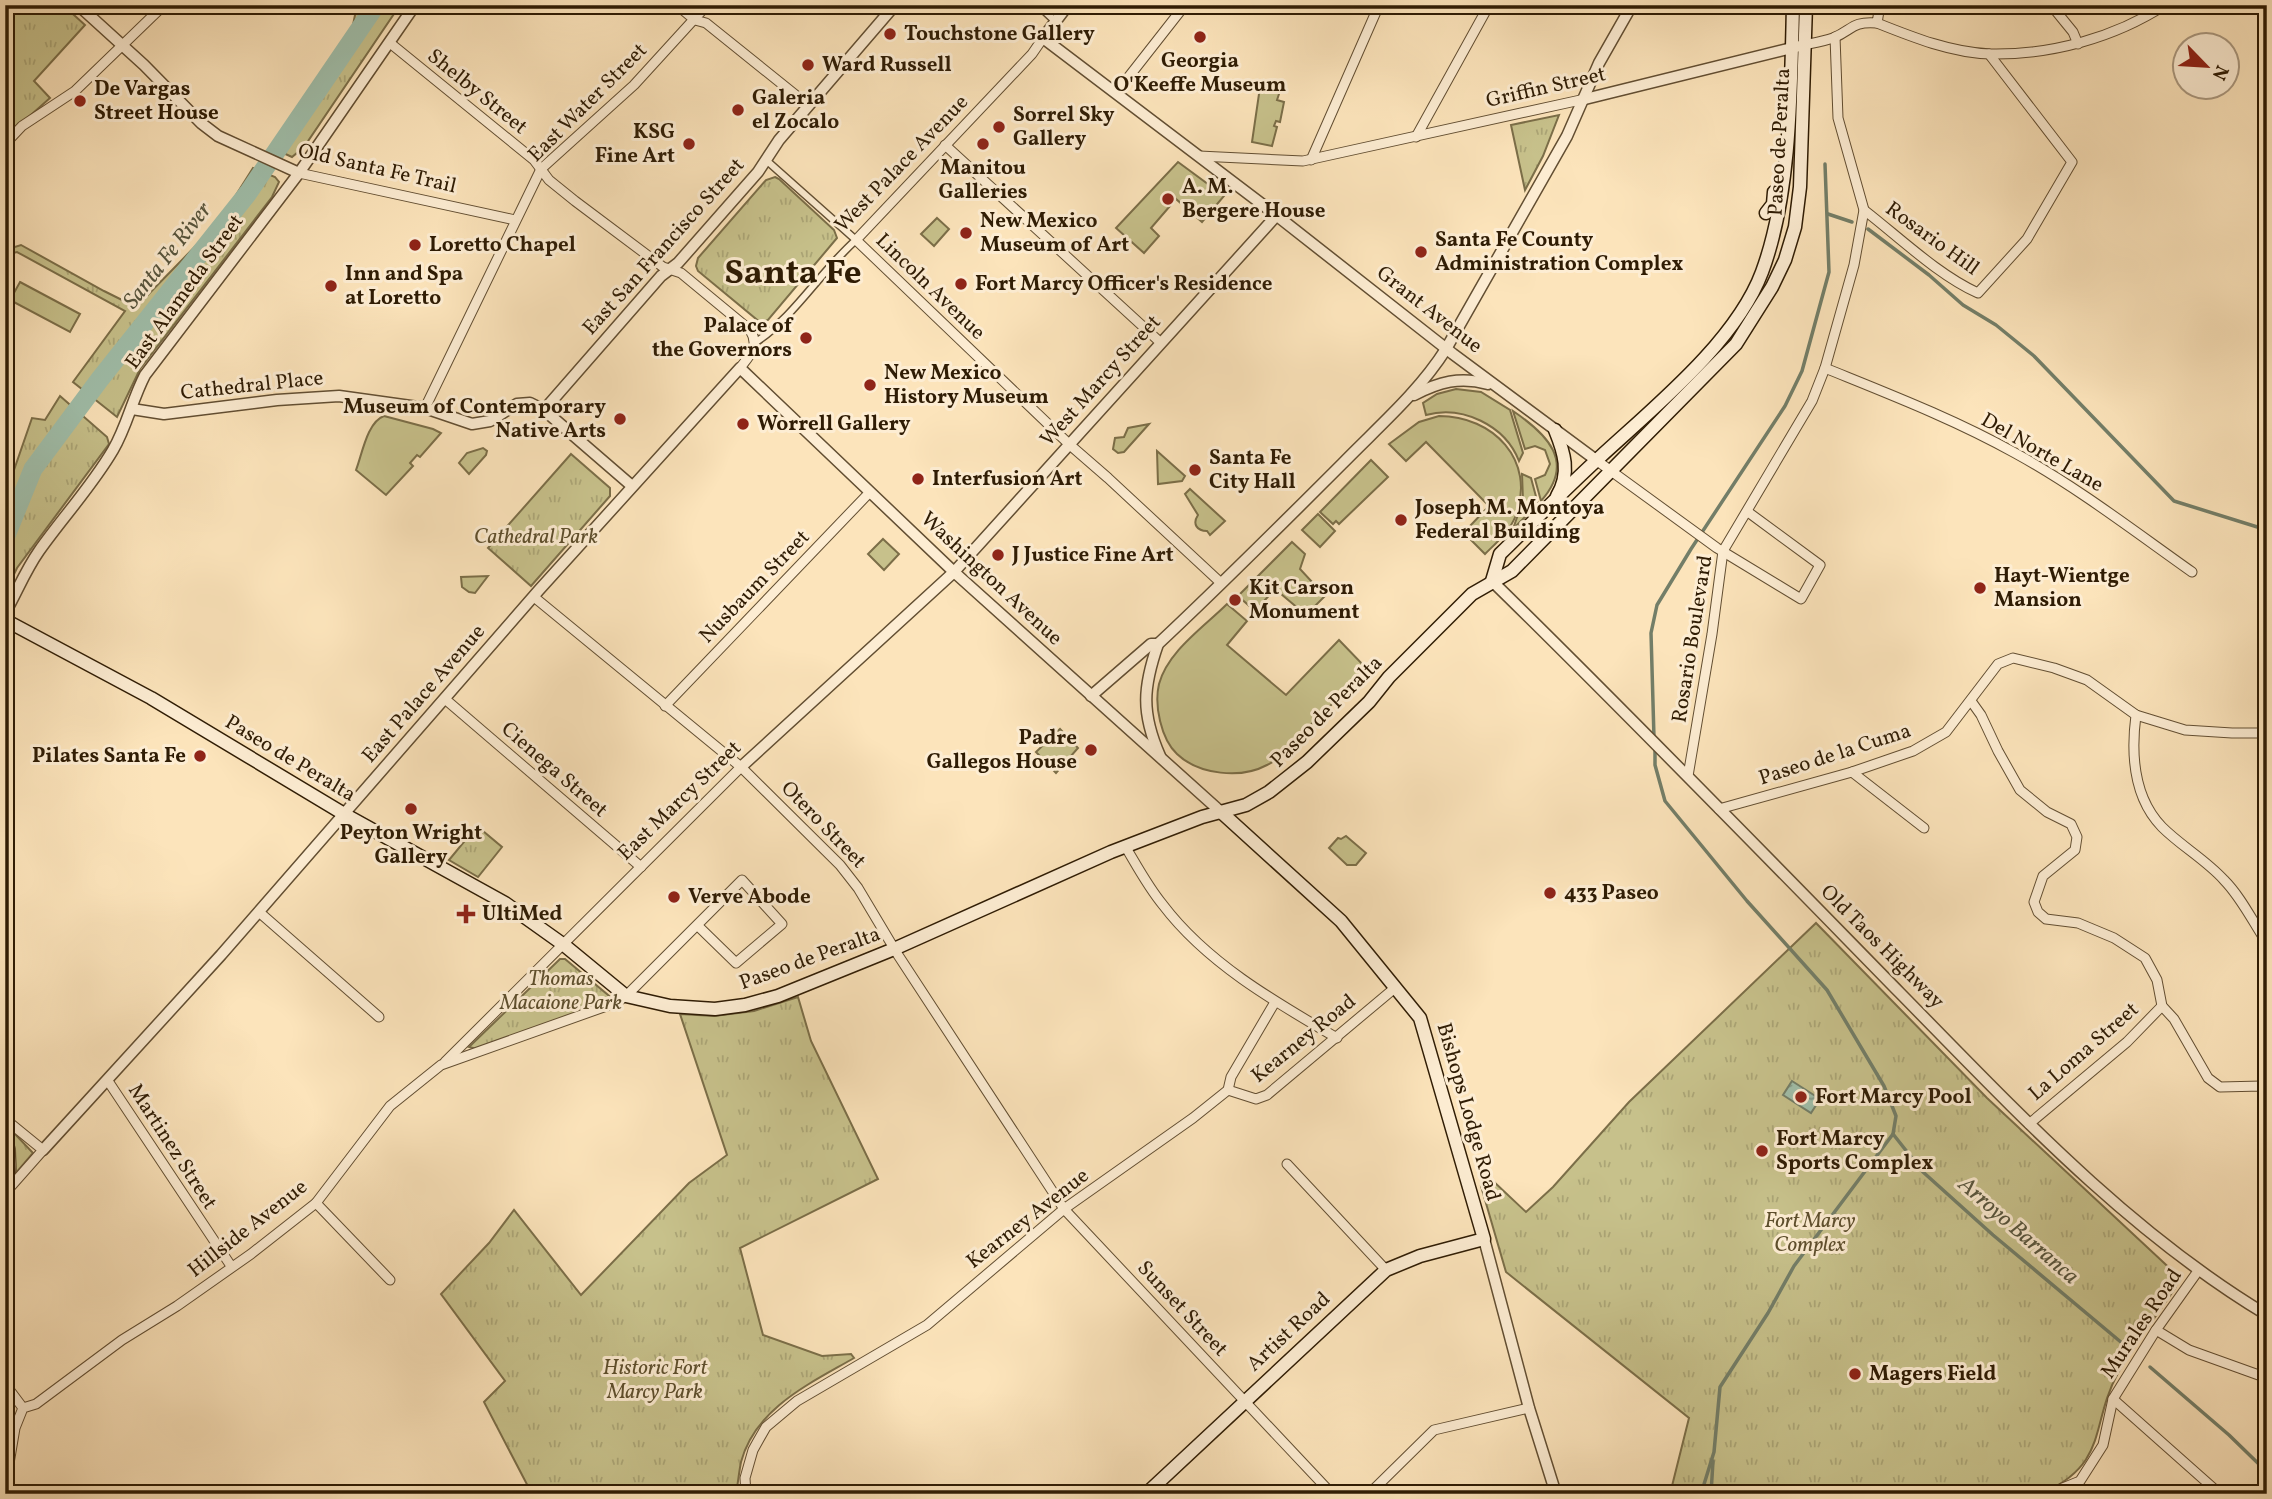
<svg xmlns="http://www.w3.org/2000/svg" width="2272" height="1499" font-family="Vollkorn,serif">
  <style>
    .green { fill: #c7c18b; stroke: #7b6e48; stroke-width: 2 }
    .park { fill: url(#park-tufts); stroke: #7b6e48; stroke-width: 2 }
    .water { fill: url(#water-ripples); stroke: #737e68; stroke-width: 2 }
    .lines { fill: none; stroke-linecap: round; stroke-linejoin: round }
    .stream { stroke: #737e68; stroke-width: 3.5 }
    .river { stroke: #a0bfab; stroke-width: 19 }
    .pedestrian-casing { stroke: #624e32; stroke-width: 9 }
    .minor-casing { stroke: #624e32; stroke-width: 11 }
    .tertiary-casing { stroke: #624e32; stroke-width: 13 }
    .secondary-casing { stroke: #2f1c04; stroke-width: 15 }
    .pedestrian { stroke: #fdedd3; stroke-width: 6 }
    .minor { stroke: #fdedd3; stroke-width: 9 }
    .tertiary { stroke: #fdedd3; stroke-width: 10 }
    .secondary { stroke: #fdedd3; stroke-width: 12 }
    .poi-dot { fill: #8f2418; stroke: #fdedd3; stroke-width: 2.5 }
    .labels { text-anchor: middle; dominant-baseline: central; stroke-width: 6; stroke-linejoin: round; paint-order: stroke }
    .poi-label { font-size: 21px; font-weight: bold; fill: #2f1c04; stroke: #fdedd3; text-anchor: start }
    .street-label { font-size: 21px; fill: #2f1c04; stroke: #fdedd3 }
    .park-label { font-size: 21px; font-style: italic; fill: #5d4e2c; stroke: #fdedd3 }
    .water-label { font-size: 23px; font-style: italic; fill: #57553e; stroke: #fdedd3 }
    .town-label { font-size: 35px; font-weight: bold; fill: #2f1c04; stroke: #fdedd3 }
  </style>
  <defs>
    <pattern id="park-tufts" width="24" height="20" patternUnits="userSpaceOnUse" patternTransform="scale(1.75)"><rect width="24" height="20" fill="#c7c18b"/><path d="M3 7l-1-3M5 7V3M7 7l1-3M15 17l-1-3M17 17v-4M19 17l1-3" fill="none" stroke="#aba576"/></pattern>
    <pattern id="water-ripples" width="26" height="14" patternUnits="userSpaceOnUse" patternTransform="scale(1.75)"><rect width="26" height="14" fill="#a0bfab"/><path d="M2 4q2-2 4 0t4 0M15 11q2-2 4 0t4 0" fill="none" stroke="#839a89"/></pattern>
  </defs>
  <rect width="100%" height="100%" fill="#fce4bb"/>
  <filter id="stains"><feTurbulence type="fractalNoise" baseFrequency=".00286" numOctaves="4"/><feColorMatrix values="0 0 0 0 .2 0 0 0 0 .09 0 0 0 0 .02 0 0 0 .5 -.17"/></filter>
  <radialGradient id="worn" r=".72"><stop offset=".6" stop-color="#630" stop-opacity="0"/><stop offset="1" stop-color="#630" stop-opacity=".3"/></radialGradient>
  <g class="green">
    <polygon points="1271,80 1282,85 1277,100 1284,102 1280,122 1276,121 1274,126 1277,127 1272,146 1252,142 1260,87 1266,89"/>
    <polygon points="1178,162 1224,196 1202,222 1176,199 1151,228 1159,236 1144,253 1116,228"/>
    <polygon points="937,218 949,229 934,246 921,234"/>
    <polygon points="20,282 80,314 70,332 10,300"/>
    <path d="M1456,389L1481,392L1510,410L1523,453L1519,461C1505,425 1462,405 1426,415L1423,403L1437,394Z"/>
    <path d="M1513,411C1547,434 1576,462 1541,501L1535,479L1545,475L1550,464L1545,450L1535,446L1525,449Z"/>
    <path d="M384,416L433,429L441,433L420,457L417,455L410,463L413,466L386,495L356,470C362,455 367,422 384,416Z"/>
    <path d="M1439,416C1493,416 1536,460 1516,515C1510,531 1497,542 1485,554L1467,536L1471,532L1469,527L1489,506L1426,442L1406,461L1389,444L1419,422Z"/>
    <polygon points="1149,424 1124,452 1118,453 1113,449 1115,438 1124,437 1128,428"/>
    <polygon points="483,448 487,451 486,455 469,474 459,463 467,453"/>
    <polygon points="1157,451 1185,476 1182,481 1158,484"/>
    <polygon points="1371,460 1388,477 1339,524 1336,521 1333,524 1320,512"/>
    <polygon points="1522,474 1531,478 1538,504 1513,529 1523,500"/>
    <path d="M1190,489L1225,521L1210,535L1207,531C1197,531 1192,524 1198,515L1185,494Z"/>
    <polygon points="1318,514 1335,531 1320,547 1302,530"/>
    <polygon points="883,539 899,554 884,570 868,554"/>
    <polygon points="1292,542 1305,554 1300,569 1325,596 1306,615 1275,589 1255,611 1238,596"/>
    <polygon points="488,576 475,593 469,592 462,587 461,577"/>
    <path d="M1227,604L1247,621L1227,645L1286,695L1339,640L1367,669C1345,692 1322,714 1299,736C1289,746 1280,759 1267,765C1241,779 1199,775 1177,754C1161,739 1154,705 1159,684C1168,651 1204,627 1227,604Z"/>
    <polygon points="1060,729 1078,748 1056,773 1036,752"/>
    <polygon points="1346,836 1366,853 1356,865 1347,865 1329,848 1338,838 1341,839"/>
  </g>
  <g class="park">
    <polygon points="5,5 63,5 85,25 34,81 50,98 5,138"/>
    <polygon points="357,5 400,5 304,147 292,157 270,147 351,35"/>
    <polygon points="1559,115 1543,156 1525,190 1511,125"/>
    <polygon points="253,168 275,177 279,182 272,197 140,369 117,417 73,382 125,311 17,252 5,255 5,250 21,245 104,291 136,307 219,222"/>
    <polygon points="775,177 779,179 834,230 837,238 768,320 761,323 698,271 696,266 698,258 766,180"/>
    <polygon points="60,396 107,437 109,444 17,568 5,593 5,496 32,418 45,420"/>
    <polygon points="571,454 610,488 610,496 531,586 488,548"/>
    <polygon points="477,826 502,847 478,877 449,860"/>
    <path d="M1816,923L1987,1098L2177,1275L2176,1287C2157,1315 2135,1343 2118,1373C2090,1424 2109,1462 2045,1492L1670,1494L1689,1418L1506,1272L1481,1186L1492,1180L1526,1212L1553,1187L1629,1102Z"/>
    <polygon points="560,959 565,959 614,1000 477,1049 469,1047"/>
    <path d="M798,997L811,1041L878,1179L740,1248L763,1335L822,1356L851,1354L854,1358C811,1383 755,1408 741,1462C739,1472 738,1483 736,1494H532L484,1402L505,1381L441,1294L489,1243L514,1210L581,1295L689,1183L727,1155L680,1014L714,1016L754,1011Z"/>
    <polygon points="12,1134 15,1134 33,1153 16,1173 15,1149 11,1136"/>
  </g>
  <polygon class="water" points="1792,1081 1820,1099 1811,1113 1783,1095"/>
  <g class="lines">
    <g class="stream">
      <polyline points="1828,214 1852,222"/>
      <polyline points="1868,229 1929,275 1963,305 1996,325 2034,356 2174,501 2267,530"/>
      <polyline points="1654,738 1651,633 1657,605 1691,549 1785,406 1802,371 1829,272 1825,164"/>
      <polyline points="1655,746 1655,765 1665,801 1747,901 1827,990 1884,1086 1896,1116 1893,1134 1794,1266 1768,1313 1720,1387 1714,1452 1701,1494"/>
      <polyline points="1893,1134 1923,1172 1993,1235 2128,1348"/>
      <polyline points="2150,1367 2229,1435 2267,1472"/>
      <polyline points="1711,1494 1713,1461"/>
    </g>
    <polyline class="river" points="5,538 33,469 100,379 248,193 376,5"/>
    <defs>
      <g id="pedestrian">
        <polyline points="1038,5 1055,21"/>
        <path d="M756,342C795,316 820,272 856,240L766,160"/>
      </g>
      <g id="minor">
        <polyline points="677,5 695,20 706,23 808,105"/>
        <polyline points="2051,5 2073,32 2078,44"/>
        <path d="M1877,23C1912,37 1952,53 1991,54C2051,55 2114,38 2165,5"/>
        <polyline points="1043,38 1032,54 856,240 1070,445 1108,478 1221,583"/>
        <path d="M390,43L534,160L549,180L575,201L663,267L681,273L750,330C760,346 750,355 740,368"/>
        <path d="M1804,45C1813,43 1824,41 1833,38C1853,30 1851,21 1877,23L1880,5"/>
        <polyline points="1116,93 1185,5"/>
        <polyline points="1416,137 1489,5"/>
        <polyline points="5,144 22,126 75,91 164,5"/>
        <polyline points="945,145 1161,343"/>
        <polyline points="1199,156 1303,161 1585,99"/>
        <polyline points="1311,160 1379,5"/>
        <polyline points="299,173 515,220"/>
        <path d="M1864,210C1899,237 1938,275 1978,293L2027,239L2072,162L1989,54"/>
        <path d="M1825,368C1889,394 1954,419 2015,453C2077,487 2134,531 2192,572"/>
        <polyline points="425,408 541,169 634,85 707,5"/>
        <polyline points="1596,460 1717,548 1801,599 1820,565 1748,512"/>
        <polyline points="534,597 741,767 840,865 858,888 898,955 1064,1209 1332,1494"/>
        <polyline points="445,699 641,867"/>
        <polyline points="1971,701 1981,715 1998,751 2020,790 2047,812 2071,824 2077,837 2075,850 2043,876 2034,902 2038,912 2046,919 2078,923 2114,938 2145,958 2157,980 2162,1006 2174,1019 2208,1078 2220,1087 2262,1086 2267,1089"/>
        <polyline points="665,706 870,492"/>
        <polyline points="2136,715 2185,730 2232,733 2267,733"/>
        <polyline points="1852,772 1924,828"/>
        <polyline points="1688,776 1712,634 1723,551 1812,401 1825,368 1854,265 1864,210 1838,118 1835,37"/>
        <path d="M1719,809L1852,772L1913,751L1946,732L1998,664L2013,658L2054,668L2087,680L2136,715C2131,753 2133,797 2162,827C2181,846 2206,860 2224,880C2241,897 2253,922 2267,943"/>
        <path d="M1125,846C1137,866 1148,887 1163,905C1207,963 1275,1002 1337,1038"/>
        <polyline points="259,912 379,1017"/>
        <polyline points="445,1062 741,767"/>
        <polyline points="108,1081 231,1266"/>
        <polyline points="1228,1090 1256,1099 1267,1095 1396,987"/>
        <polyline points="5,1119 43,1150 5,1193"/>
        <polyline points="2029,1124 2127,1042 2162,1006"/>
        <path d="M5,1126C15,1155 10,1186 5,1215"/>
        <polyline points="1287,1164 1386,1270"/>
        <polyline points="316,1203 390,1280"/>
        <polyline points="2156,1330 2189,1350 2267,1378"/>
        <polyline points="5,1384 23,1408"/>
        <polyline points="2113,1399 2220,1494"/>
        <polyline points="5,1487 15,1428 23,1408 36,1404 122,1340 177,1306 251,1254 316,1203 390,1106 441,1065 615,1003 626,996 742,880 782,924 736,963 697,925"/>
        <polyline points="746,1494 745,1478 753,1450 758,1441 766,1427 797,1401 927,1325 1064,1209 1193,1118 1228,1090 1231,1077 1275,1002"/>
        <polyline points="1369,1494 1434,1430 1529,1408"/>
        <polyline points="2048,1494 2080,1481 2103,1445 2113,1399 2156,1330 2198,1271"/>
      </g>
      <g id="tertiary">
        <polyline points="78,5 144,65 201,123 218,136 299,173"/>
        <polyline points="1068,5 1043,38 1267,208 1453,354 1596,460"/>
        <polyline points="1585,99 1800,46"/>
        <path d="M1414,395C1439,382 1460,376 1488,384"/>
        <polyline points="132,409 164,414 277,400 339,396 425,408 472,424 490,421 517,404 530,403 544,410 632,486"/>
        <polyline points="544,410 661,276 678,263 758,172 779,140 895,5"/>
        <path d="M1492,581C1630,716 1765,855 1900,993C2014,1109 2127,1231 2267,1315"/>
        <path d="M5,613C17,592 25,571 39,551C63,517 92,486 113,450C127,426 132,400 145,375L299,173L415,5"/>
        <polyline points="1091,696 1151,644 1158,644"/>
        <path d="M1160,756C1141,713 1143,687 1158,644C1221,585 1282,524 1342,464C1378,427 1418,393 1446,349L1567,136L1599,63L1632,5"/>
        <polyline points="741,767 954,572 1277,215"/>
        <polyline points="43,1150 221,955 539,590 740,368 954,572 1221,812"/>
        <polyline points="1484,1239 1529,1408 1556,1494"/>
      </g>
      <g id="secondary">
        <polyline points="1766,213 1773,204 1774,192"/>
        <path d="M1555,430C1564,452 1571,473 1557,496"/>
        <path d="M1492,581L1500,554C1533,522 1565,489 1599,458C1653,408 1736,342 1762,272C1791,194 1791,89 1793,5"/>
        <polyline points="5,620 151,698 344,814 505,903 564,945 626,996 670,1006 715,1009 745,1005 778,996 894,949 1111,852 1202,817 1246,805 1269,792 1307,762 1369,702 1389,677 1472,594 1512,571 1736,344 1772,287 1785,260 1795,227 1800,187 1806,5"/>
        <polyline points="1146,1494 1386,1270 1420,1256 1484,1239 1420,1018 1341,921 1221,812"/>
      </g>
    </defs>
    <use href="#pedestrian" class="pedestrian-casing"/>
    <use href="#minor" class="minor-casing"/>
    <use href="#tertiary" class="tertiary-casing"/>
    <use href="#secondary" class="secondary-casing"/>
    <use href="#pedestrian" class="pedestrian"/>
    <use href="#minor" class="minor"/>
    <use href="#tertiary" class="tertiary"/>
    <use href="#secondary" class="secondary"/>
  </g>
  <g class="poi-dot">
    <circle cx="890" cy="34" r="7"/>
    <circle cx="1200" cy="37" r="7"/>
    <circle cx="808" cy="65" r="7"/>
    <circle cx="80" cy="101" r="7"/>
    <circle cx="738" cy="110" r="7"/>
    <circle cx="999" cy="127" r="7"/>
    <circle cx="689" cy="144" r="7"/>
    <circle cx="983" cy="144" r="7"/>
    <circle cx="1168" cy="199" r="7"/>
    <circle cx="966" cy="233" r="7"/>
    <circle cx="415" cy="245" r="7"/>
    <circle cx="1421" cy="252" r="7"/>
    <circle cx="961" cy="284" r="7"/>
    <circle cx="331" cy="286" r="7"/>
    <circle cx="806" cy="338" r="7"/>
    <circle cx="870" cy="385" r="7"/>
    <circle cx="620" cy="419" r="7"/>
    <circle cx="743" cy="424" r="7"/>
    <circle cx="1195" cy="470" r="7"/>
    <circle cx="918" cy="479" r="7"/>
    <circle cx="1401" cy="520" r="7"/>
    <circle cx="998" cy="555" r="7"/>
    <circle cx="1980" cy="588" r="7"/>
    <circle cx="1235" cy="600" r="7"/>
    <circle cx="1091" cy="750" r="7"/>
    <circle cx="200" cy="756" r="7"/>
    <circle cx="411" cy="809" r="7"/>
    <circle cx="1550" cy="893" r="7"/>
    <circle cx="674" cy="897" r="7"/>
    <path d="M462.5 903.5h7v7h7v7h-7v7h-7v-7h-7v-7h7z"/>
    <circle cx="1801" cy="1097" r="7"/>
    <circle cx="1762" cy="1151" r="7"/>
    <circle cx="1855" cy="1374" r="7"/>
  </g>
  <g class="labels">
    <g class="poi-label">
      <text x="904" y="34">Touchstone Gallery</text>
      <text x="1200" y="61" text-anchor="middle">Georgia<tspan x="1200" dy="24">O'Keeffe Museum</tspan></text>
      <text x="822" y="65">Ward Russell</text>
      <text x="94" y="89">De Vargas<tspan x="94" dy="24">Street House</tspan></text>
      <text x="752" y="98">Galeria<tspan x="752" dy="24">el Zocalo</tspan></text>
      <text x="1013" y="115">Sorrel Sky<tspan x="1013" dy="24">Gallery</tspan></text>
      <text x="675" y="132" text-anchor="end">KSG<tspan x="675" dy="24">Fine Art</tspan></text>
      <text x="983" y="168" text-anchor="middle">Manitou<tspan x="983" dy="24">Galleries</tspan></text>
      <text x="1182" y="187">A. M.<tspan x="1182" dy="24">Bergere House</tspan></text>
      <text x="980" y="221">New Mexico<tspan x="980" dy="24">Museum of Art</tspan></text>
      <text x="1435" y="240">Santa Fe County<tspan x="1435" dy="24">Administration Complex</tspan></text>
      <text x="429" y="245">Loretto Chapel</text>
      <text x="345" y="274">Inn and Spa<tspan x="345" dy="24">at Loretto</tspan></text>
      <text x="975" y="284">Fort Marcy Officer's Residence</text>
      <text x="792" y="326" text-anchor="end">Palace of<tspan x="792" dy="24">the Governors</tspan></text>
      <text x="884" y="373">New Mexico<tspan x="884" dy="24">History Museum</tspan></text>
      <text x="606" y="407" text-anchor="end">Museum of Contemporary<tspan x="606" dy="24">Native Arts</tspan></text>
      <text x="757" y="424">Worrell Gallery</text>
      <text x="1209" y="458">Santa Fe<tspan x="1209" dy="24">City Hall</tspan></text>
      <text x="932" y="479">Interfusion Art</text>
      <text x="1415" y="508">Joseph M. Montoya<tspan x="1415" dy="24">Federal Building</tspan></text>
      <text x="1012" y="555">J Justice Fine Art</text>
      <text x="1994" y="576">Hayt-Wientge<tspan x="1994" dy="24">Mansion</tspan></text>
      <text x="1249" y="588">Kit Carson<tspan x="1249" dy="24">Monument</tspan></text>
      <text x="1077" y="738" text-anchor="end">Padre<tspan x="1077" dy="24">Gallegos House</tspan></text>
      <text x="186" y="756" text-anchor="end">Pilates Santa Fe</text>
      <text x="411" y="833" text-anchor="middle">Peyton Wright<tspan x="411" dy="24">Gallery</tspan></text>
      <text x="1564" y="893">433 Paseo</text>
      <text x="688" y="897">Verve Abode</text>
      <text x="482" y="914">UltiMed</text>
      <text x="1815" y="1097">Fort Marcy Pool</text>
      <text x="1776" y="1139">Fort Marcy<tspan x="1776" dy="24">Sports Complex</tspan></text>
      <text x="1869" y="1374">Magers Field</text>
    </g>
    <g class="street-label">
      <text transform="translate(1546 88) rotate(-13)">Griffin Street</text>
      <text transform="translate(477 92) rotate(39)">Shelby Street</text>
      <text transform="translate(588 103) rotate(-45)">East Water Street</text>
      <text transform="translate(1780 142) rotate(-87)">Paseo de Peralta</text>
      <text transform="translate(902 164) rotate(-46)">West Palace Avenue</text>
      <text transform="translate(377 169) rotate(13)">Old Santa Fe Trail</text>
      <text transform="translate(1932 239) rotate(36)">Rosario Hill</text>
      <text transform="translate(664 247) rotate(-48)">East San Francisco Street</text>
      <text transform="translate(930 287) rotate(44)">Lincoln Avenue</text>
      <text transform="translate(185 292) rotate(-54)">East Alameda Street</text>
      <text transform="translate(1429 310) rotate(38)">Grant Avenue</text>
      <text transform="translate(1101 381) rotate(-48)">West Marcy Street</text>
      <text transform="translate(252 386) rotate(-6)">Cathedral Place</text>
      <text transform="translate(2042 453) rotate(30)">Del Norte Lane</text>
      <text transform="translate(991 579) rotate(43)">Washington Avenue</text>
      <text transform="translate(755 587) rotate(-46)">Nusbaum Street</text>
      <text transform="translate(1693 639) rotate(-81)">Rosario Boulevard</text>
      <text transform="translate(424 694) rotate(-49)">East Palace Avenue</text>
      <text transform="translate(1327 712) rotate(-45)">Paseo de Peralta</text>
      <text transform="translate(1835 755) rotate(-18)">Paseo de la Cuma</text>
      <text transform="translate(290 759) rotate(31)">Paseo de Peralta</text>
      <text transform="translate(554 770) rotate(41)">Cienega Street</text>
      <text transform="translate(680 801) rotate(-44)">East Marcy Street</text>
      <text transform="translate(823 825) rotate(46)">Otero Street</text>
      <text transform="translate(1882 947) rotate(45)">Old Taos Highway</text>
      <text transform="translate(810 959) rotate(-20)">Paseo de Peralta</text>
      <text transform="translate(1304 1039) rotate(-39)">Kearney Road</text>
      <text transform="translate(2084 1052) rotate(-41)">La Loma Street</text>
      <text transform="translate(1468 1112) rotate(74)">Bishops Lodge Road</text>
      <text transform="translate(172 1147) rotate(57)">Martinez Street</text>
      <text transform="translate(1028 1219) rotate(-38)">Kearney Avenue</text>
      <text transform="translate(248 1229) rotate(-38)">Hillside Avenue</text>
      <text transform="translate(1182 1309) rotate(47)">Sunset Street</text>
      <text transform="translate(2142 1324) rotate(-56)">Murales Road</text>
      <text transform="translate(1289 1332) rotate(-43)">Artist Road</text>
    </g>
    <g class="park-label">
      <text x="536" y="537">Cathedral Park</text>
      <text x="561" y="979">Thomas<tspan x="561" dy="24">Macaione Park</tspan></text>
      <text x="1810" y="1221">Fort Marcy<tspan x="1810" dy="24">Complex</tspan></text>
      <text x="655" y="1368">Historic Fort<tspan x="655" dy="24">Marcy Park</tspan></text>
    </g>
    <g class="water-label">
      <text transform="translate(168 256) rotate(-52)">Santa Fe River</text>
      <text transform="translate(2018 1231) rotate(41)">Arroyo Barranca</text>
    </g>
    <g class="town-label">
      <text x="793" y="274">Santa Fe</text>
    </g>
  </g>
  <rect width="2272" height="1499" fill="none" stroke="#fce4bb" stroke-width="28"/>
  <rect x="7" y="7" width="2258" height="1485" fill="none" stroke="#2f1c04" stroke-width="3.5"/>
  <rect x="14" y="14" width="2244" height="1471" fill="none" stroke="#2f1c04" stroke-width="2"/>
  <g transform="translate(2206 66) rotate(115)"><circle r="33" fill="#fdedd3" stroke="#ab9980" stroke-width="2"/>
  <path d="M0-5L12 26L0 18L-12 26Z" fill="#8f2418"/>
  <text y="-10" font-size="19" font-weight="bold" text-anchor="middle" fill="#2f1c04">N</text>
  </g>
  <rect width="100%" height="100%" filter="url(#stains)"/>
  <rect width="100%" height="100%" fill="url(#worn)"/>
</svg>
